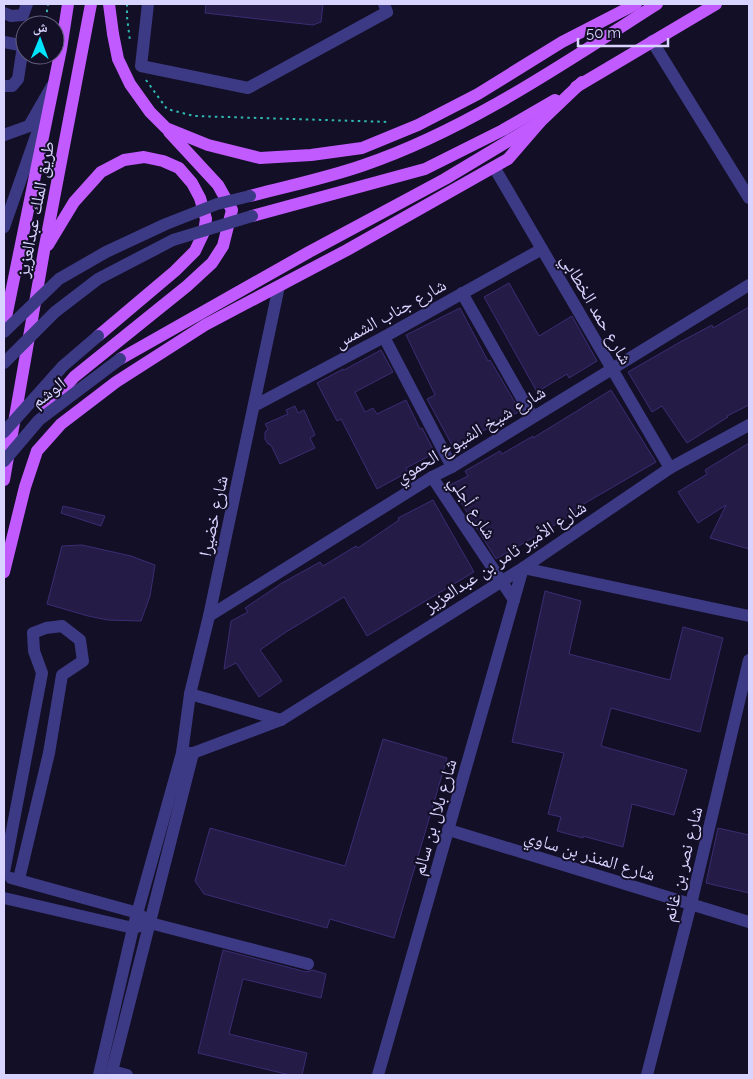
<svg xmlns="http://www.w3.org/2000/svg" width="753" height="1079" font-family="Raleway,'Noto Naskh Arabic',sans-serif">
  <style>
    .building { fill: #241b47; stroke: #3b2d73 }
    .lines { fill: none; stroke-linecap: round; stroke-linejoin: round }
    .path { stroke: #2fb8b0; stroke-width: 2; stroke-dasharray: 2.5 4; stroke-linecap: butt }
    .minor { stroke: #3d3a85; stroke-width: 12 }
    .major { stroke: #c25bff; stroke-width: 12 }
    .minor-bridge { stroke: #3d3a85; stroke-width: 12 }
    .labels { text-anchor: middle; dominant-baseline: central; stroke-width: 4; stroke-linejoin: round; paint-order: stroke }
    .street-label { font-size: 18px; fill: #d9d4ff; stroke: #130f26 }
  </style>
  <rect width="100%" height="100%" fill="#130f26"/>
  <g class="building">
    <polygon points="206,4 323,4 321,22 313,25 205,13"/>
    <polygon points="509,283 539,336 572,316 597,361 569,378 567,374 537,392 484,297"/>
    <polygon points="749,307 749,405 727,416 728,417 687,443 662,406 652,412 628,372 682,341 712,325 713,328"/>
    <polygon points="460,308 488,361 490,360 520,411 453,447 427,399 435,395 406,335"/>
    <polygon points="381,350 393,372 355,392 365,412 373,408 377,414 406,400 420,429 422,428 435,453 406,468 408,472 377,489 341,419 337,421 317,383 343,369 344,370"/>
    <polygon points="611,390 656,462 575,509 577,512 496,559 450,485 468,476 465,471 500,451 502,454 533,436 533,438"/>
    <polygon points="295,406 298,413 304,410 315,435 310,438 315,448 280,464 271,445 268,444 265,439 265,432 268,429 265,424 288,414 286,410"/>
    <polygon points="749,443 749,549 710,538 726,505 698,523 678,492 707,474 705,470"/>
    <polygon points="433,500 474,572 367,636 344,597 286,632 260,650 282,681 259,697 236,663 224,669 231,621 248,612 245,608 282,583 320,562 323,566 356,546 358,548 399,520 398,518"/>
    <polygon points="63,506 105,516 101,526 61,513"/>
    <polygon points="82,545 131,556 155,565 150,596 141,621 108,620 88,616 47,604 62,546"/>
    <polygon points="545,591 581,601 569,654 670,680 683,627 723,638 700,732 611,708 601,746 687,770 674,815 632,804 623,847 583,836 583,838 557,831 561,817 548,814 564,753 512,742"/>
    <polygon points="383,739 447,758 394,938 330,919 327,928 204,894 195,881 210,828 345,866"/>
    <polygon points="718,828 749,835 749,893 706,883"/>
    <polygon points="223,950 306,972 313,970 326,974 321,998 243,979 229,1034 307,1053 302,1075 290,1075 198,1053"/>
  </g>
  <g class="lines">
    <g class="path">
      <polyline points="127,4 127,17 130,41"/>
      <polyline points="45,25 48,4"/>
      <polyline points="146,80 167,109 194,116 390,122"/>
    </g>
    <g class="minor">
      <polyline points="148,4 141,66 248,88 387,12 384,4"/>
      <polyline points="4,13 11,16 23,15 27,4"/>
      <polyline points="652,41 749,198"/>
      <polyline points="4,42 25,46"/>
      <polyline points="4,86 12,86 18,79 23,46"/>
      <polyline points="4,135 29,126 52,86"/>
      <polyline points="494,167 670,468"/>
      <polyline points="4,227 42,119"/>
      <polyline points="462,293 528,409 533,416"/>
      <polyline points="384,337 452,467"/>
      <polyline points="254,406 384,337 542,249"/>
      <polyline points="432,477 514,600"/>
      <polyline points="209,616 432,477 452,467 749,285"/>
      <polyline points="190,694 281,720"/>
      <polyline points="182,753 193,753 281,720 523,568 670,468 749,425"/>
      <polyline points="449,830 749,922"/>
      <polyline points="4,872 42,673 34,651 33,633 46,628 62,626 80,640 83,661 62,675 49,753 19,879"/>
      <polyline points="11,878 138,913 150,923 308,964"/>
      <polyline points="4,898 133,928 140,926"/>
      <polyline points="112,1071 127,1075"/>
      <polyline points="99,1075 133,928 182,753 190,694 209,616 279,286"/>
      <polyline points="111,1075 193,753"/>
      <polyline points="378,1075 523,568 749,616"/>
      <polyline points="647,1075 691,904 749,660"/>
    </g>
    <g class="major">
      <polyline points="109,4 113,34 118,59 130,84 150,112 166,128 208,145 260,158 311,155 362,148 418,125 478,94 562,42 636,4"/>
      <polyline points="576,87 716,4"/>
      <path d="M250,196C288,186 327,178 364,165C467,130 566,62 657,4"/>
      <polyline points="252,216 425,169 503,130 555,100"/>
      <polyline points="48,245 74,202 101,172 124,160 144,157 163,161 179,168 192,183 200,198 206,219 204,232 195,251 175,271 98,336"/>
      <polyline points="4,327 61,49 68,4"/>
      <polyline points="120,359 309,252 445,179 540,122 582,82"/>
      <polyline points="45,412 74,377 187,286 212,263 223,246 232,210 218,185 169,132"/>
      <polyline points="4,480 44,251 91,4"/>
      <polyline points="4,572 25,487 37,451 61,424 116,382 205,325 347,250 508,159 540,122"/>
    </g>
    <g class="minor-bridge">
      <polyline points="4,332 59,279 106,252 166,224 217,204 250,196"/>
      <polyline points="4,363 55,312 98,279 173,240 252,216"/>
      <polyline points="4,432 63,366 98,336"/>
      <polyline points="4,461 39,420 120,359"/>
    </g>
  </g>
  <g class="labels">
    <g class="street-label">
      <text transform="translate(35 209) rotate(-79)">طريق الملك عبدالعزيز</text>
      <text transform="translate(597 309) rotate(60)">شارع حمد الخطابي</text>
      <text transform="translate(390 313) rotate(-29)">شارع جناب الشمس</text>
      <text transform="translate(48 392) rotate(-37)">الوشم</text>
      <text transform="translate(470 434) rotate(-31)">شارع شيخ الشيوخ الحموي</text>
      <text transform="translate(473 507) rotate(57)">شارع أجلي</text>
      <text transform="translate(213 516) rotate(-78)">شارع خضيرا</text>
      <text transform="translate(505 556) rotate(-33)">شارع الأمير ثامر بن عبدالعزيز</text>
      <text transform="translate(434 817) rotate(-74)">شارع بلال بن سالم</text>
      <text transform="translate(590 855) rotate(17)">شارع المنذر بن ساوي</text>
      <text transform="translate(682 864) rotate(-76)">شارع نصر بن غانم</text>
    </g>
  </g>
  <rect width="753" height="1079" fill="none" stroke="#d9d4ff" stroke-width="10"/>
  <g transform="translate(40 40) rotate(1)"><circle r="24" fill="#130f26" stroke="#625e7d"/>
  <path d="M0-4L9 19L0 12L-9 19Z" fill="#00e5ff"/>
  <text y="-8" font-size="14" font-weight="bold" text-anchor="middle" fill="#d9d4ff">ش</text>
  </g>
  <path d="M578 38v8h90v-8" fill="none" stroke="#d9d4ff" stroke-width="2.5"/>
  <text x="586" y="38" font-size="15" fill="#d9d4ff" stroke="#130f26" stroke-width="4" paint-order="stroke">50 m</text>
</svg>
